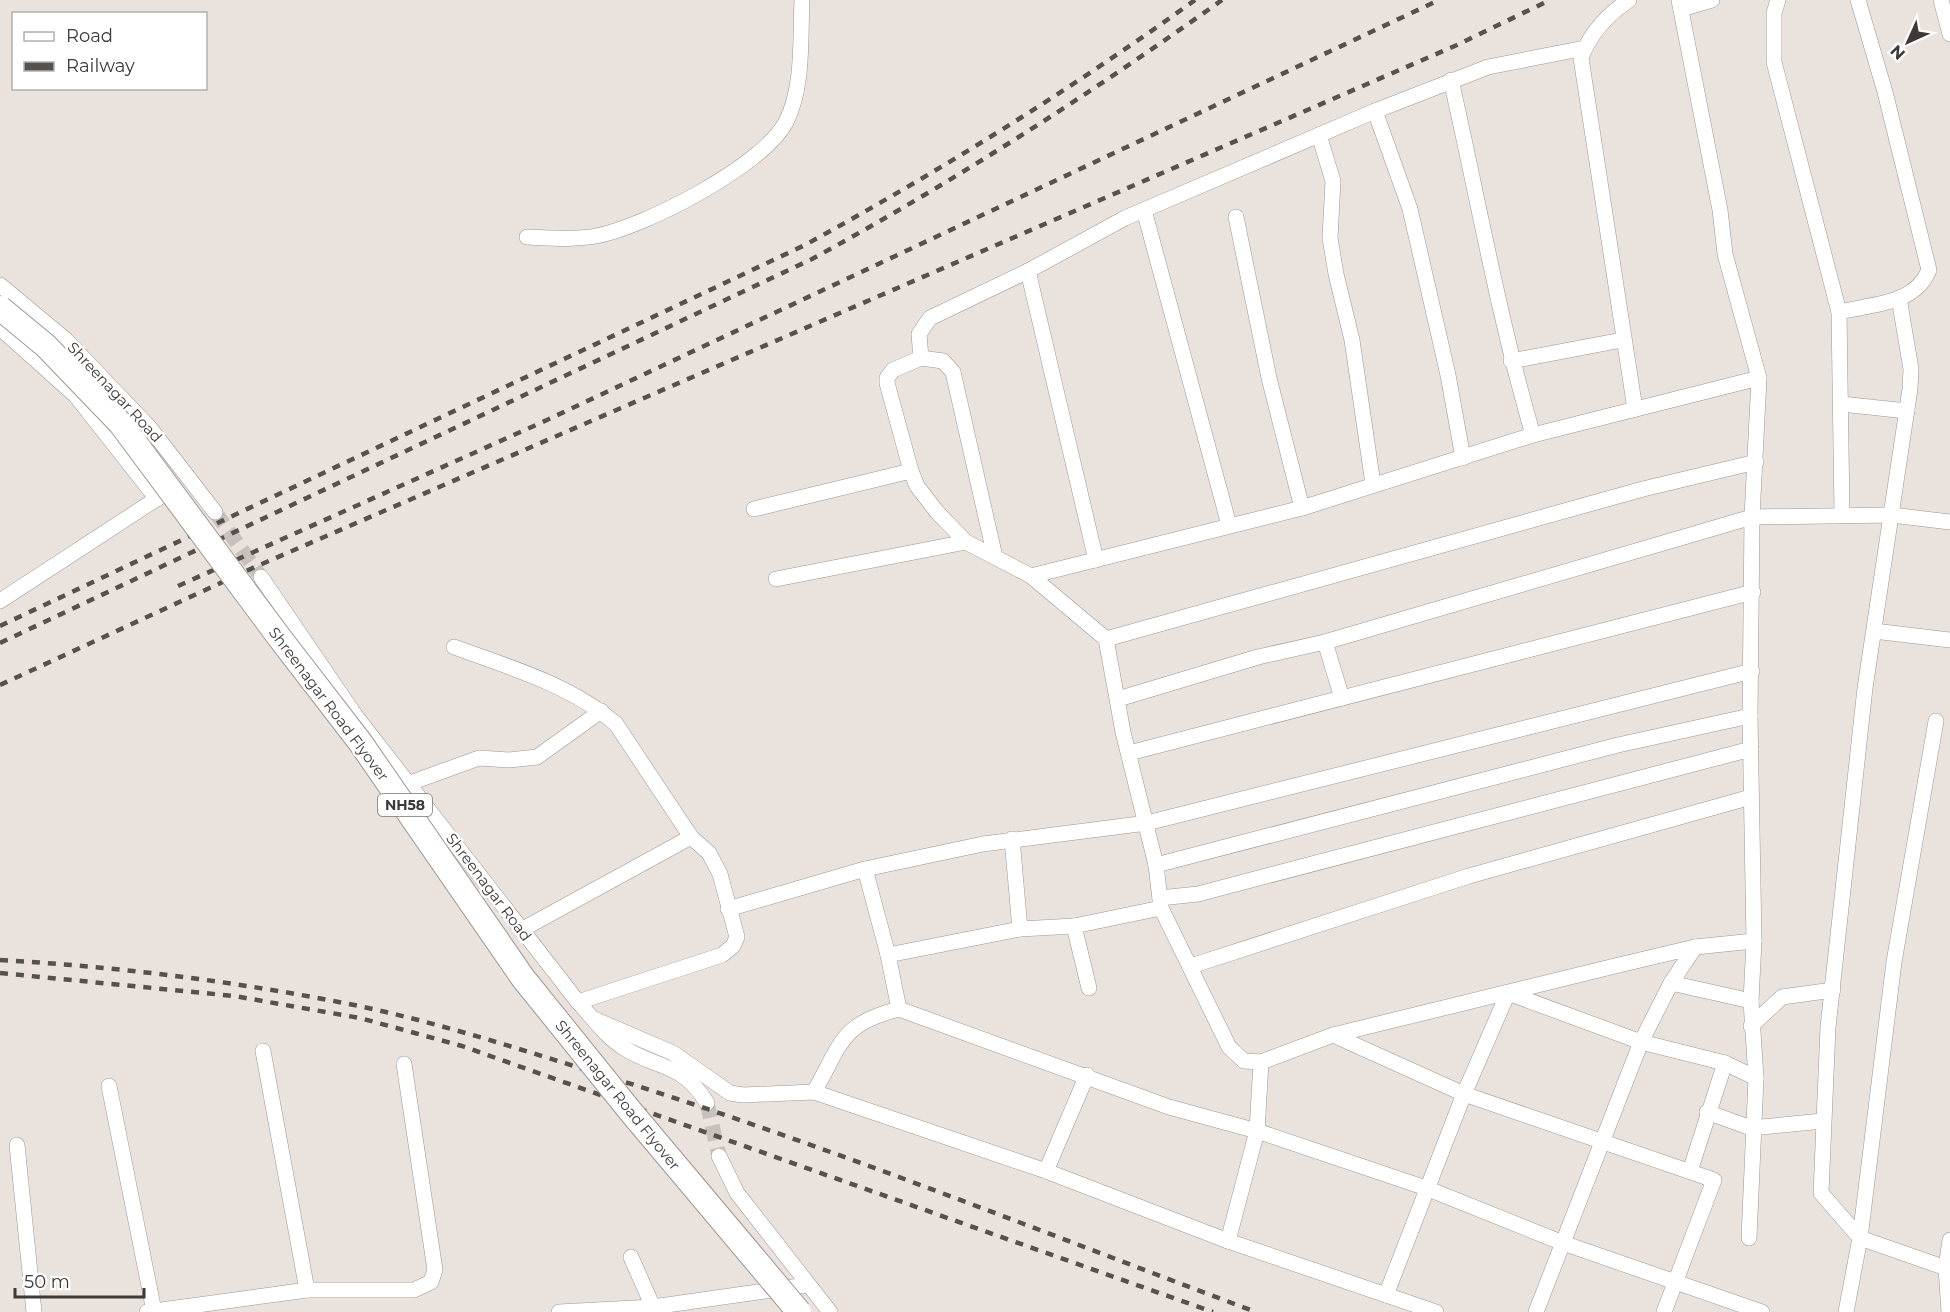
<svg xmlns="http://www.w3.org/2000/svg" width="1950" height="1312" font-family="Montserrat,sans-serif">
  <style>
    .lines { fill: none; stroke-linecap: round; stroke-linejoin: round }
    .minor-tunnel { stroke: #c7c0bc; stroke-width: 15; stroke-dasharray: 15 8; stroke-linecap: butt }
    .minor-casing { stroke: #9e9792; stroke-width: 16 }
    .minor { stroke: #fff; stroke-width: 15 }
    .rail { stroke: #54514e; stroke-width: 4.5; stroke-dasharray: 8 8; stroke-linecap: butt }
    .trunk-bridge-casing { stroke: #9e9792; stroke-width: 26; stroke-linecap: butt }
    .trunk-bridge { stroke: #fff; stroke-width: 24 }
    .labels { text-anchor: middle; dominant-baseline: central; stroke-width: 5; stroke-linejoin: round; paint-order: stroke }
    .shield { fill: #fff; stroke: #767473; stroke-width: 1.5 }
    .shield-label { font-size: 14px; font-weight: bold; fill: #3c3937 }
    .street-label { font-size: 15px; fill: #3c3937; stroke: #fff }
  </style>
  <rect width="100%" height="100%" fill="#eae2dd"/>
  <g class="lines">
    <g class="minor-tunnel">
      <polyline points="215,512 261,577"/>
      <polyline points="707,1103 719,1156"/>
    </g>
    <defs>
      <g id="minor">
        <path d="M1629,0C1607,15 1590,33 1581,58L1635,409"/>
        <polyline points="1679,0 1720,210 1725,254 1759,378 1752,517 1750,716 1754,941 1751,1001 1756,1078 1749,1238"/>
        <polyline points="1778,0 1774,13 1774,62 1839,312 1842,514"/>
        <polyline points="1941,0 1950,34"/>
        <polyline points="1681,9 1712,0"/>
        <polyline points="1585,48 1488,67 1375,111 1125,218 1028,271 930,318 919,334 921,358 893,370 887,378 887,383 911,471 917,486 937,512 966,542 1031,576 1106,639 1123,732 1156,865 1161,908 1229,1047 1244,1061 1261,1062 1333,1035 1619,965 1695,947 1754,941"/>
        <path d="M1451,80C1478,199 1499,319 1533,435"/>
        <polyline points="1375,111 1410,209 1448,375 1463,458"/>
        <polyline points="1319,135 1333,181 1330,238 1336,274 1352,340 1373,484"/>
        <polyline points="1144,210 1229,525"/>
        <polyline points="1236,217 1269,378 1302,508"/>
        <path d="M527,237C550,238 575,240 596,236C644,227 763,166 786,122C804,86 800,39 802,0"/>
        <polyline points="1028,271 1096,560"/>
        <polyline points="0,285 66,340 150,428 215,512"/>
        <polyline points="1899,298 1911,369 1910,389 1865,688 1828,1027 1821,1193 1860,1238 1946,1268"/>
        <path d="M1839,312C1872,304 1915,305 1929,270L1885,92L1858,0"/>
        <polyline points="0,328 76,396 157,499"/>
        <polyline points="921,358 943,361 953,372 995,557"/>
        <polyline points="1511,361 1622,340"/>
        <polyline points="1841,404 1907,411"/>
        <polyline points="754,509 911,471"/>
        <polyline points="1031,576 1302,508 1533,435 1759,378"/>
        <path d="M261,577L355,715L578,1002C592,1017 606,1037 624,1048C659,1070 682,1062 707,1103"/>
        <polyline points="776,579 966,542"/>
        <polyline points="0,601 164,494"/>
        <polyline points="1874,631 1950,640"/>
        <polyline points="1106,639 1643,489 1756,462"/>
        <polyline points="1325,642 1752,517 1892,515 1950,522"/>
        <path d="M454,647C509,667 571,685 616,724L691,837L709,853L720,874L737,937L733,946L722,955L578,1002"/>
        <polyline points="1118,699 1258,657 1325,642 1342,698"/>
        <polyline points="1129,753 1753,592"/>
        <polyline points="410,783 479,758 509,760 537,757 601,711"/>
        <polyline points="1012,839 1020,929"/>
        <polyline points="1156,865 1618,745 1750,716"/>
        <polyline points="865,869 888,955 899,1009"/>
        <polyline points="1160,898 1198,894 1751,749"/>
        <polyline points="728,909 865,869 983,844 1147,823 1752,671"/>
        <polyline points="1074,926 1089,988"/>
        <polyline points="521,930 691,837"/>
        <polyline points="888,955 1020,929 1074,926 1161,908"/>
        <polyline points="1191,966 1469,876 1751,797"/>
        <polyline points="1671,983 1695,947"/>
        <polyline points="594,1019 673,1053 730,1093 743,1095 814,1092 1046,1171 1228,1241 1436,1312"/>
        <polyline points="1751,1026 1782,997 1833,990"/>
        <polyline points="1333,1035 1464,1094 1714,1180 1664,1312"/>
        <polyline points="263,1051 307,1290"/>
        <polyline points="109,1086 154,1311"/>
        <path d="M814,1092C842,1043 840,1024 899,1009L1169,1107L1257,1131L1426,1188L1563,1243L1762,1312"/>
        <polyline points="1707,1112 1751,1128 1823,1121"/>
        <polyline points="17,1145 34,1312"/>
        <polyline points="719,1156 737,1193 830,1312"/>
        <polyline points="1046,1171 1087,1075"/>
        <polyline points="1690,1171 1725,1063"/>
        <polyline points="1228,1241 1257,1131 1261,1062"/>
        <polyline points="631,1257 653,1307"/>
        <polyline points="1386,1295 1464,1094 1508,993 1641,1042 1725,1063 1756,1078"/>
        <polyline points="147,1312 307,1290 414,1290 431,1282 435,1270 404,1064"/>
        <polyline points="559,1312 653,1307 807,1285"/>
        <polyline points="1536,1312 1641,1042 1671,983 1751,1001"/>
        <polyline points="1846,1312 1860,1238 1894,962 1936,721"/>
        <polyline points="1949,1312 1946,1268 1950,1240"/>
      </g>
    </defs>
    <use href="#minor" class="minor-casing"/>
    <use href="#minor" class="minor"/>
    <g class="rail">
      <polyline points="178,586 547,420 1439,0"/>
      <path d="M0,626L805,245C940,171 1070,90 1195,0"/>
      <path d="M0,643L812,259C955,181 1090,94 1222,0"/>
      <polyline points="0,685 255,567 1457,45 1550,0"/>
      <path d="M0,960C121,967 241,982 359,1006C439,1023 516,1048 593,1072C817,1141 1036,1230 1256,1312"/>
      <polyline points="0,973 234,996 360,1018 462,1046 1213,1312"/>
    </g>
    <defs>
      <polyline id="trunk-bridge" points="0,308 46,346 121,424 279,637 360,742 523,978 631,1112 799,1312"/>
    </defs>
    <use href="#trunk-bridge" class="trunk-bridge-casing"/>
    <use href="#trunk-bridge" class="trunk-bridge"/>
  </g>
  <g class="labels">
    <rect class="shield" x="378" y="794" width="54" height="22" rx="4.5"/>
    <g class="shield-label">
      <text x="405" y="805">NH58</text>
    </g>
    <g class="street-label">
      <text transform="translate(115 392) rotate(47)">Shreenagar Road</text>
      <text transform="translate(329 704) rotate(53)">Shreenagar Road Flyover</text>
      <text transform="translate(489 887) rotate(53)">Shreenagar Road</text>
      <text transform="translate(618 1095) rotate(51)">Shreenagar Road Flyover</text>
    </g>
  </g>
  <rect x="12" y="12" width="195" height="78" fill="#ffffff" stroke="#b1b0af" stroke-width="1.5"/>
  <rect x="24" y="32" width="30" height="9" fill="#ffffff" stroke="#b1b0af" stroke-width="1.5"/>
  <text x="66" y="42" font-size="18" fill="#3c3937">Road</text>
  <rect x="24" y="62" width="30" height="9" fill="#54514e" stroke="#b1b0af" stroke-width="1.5"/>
  <text x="66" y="72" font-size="18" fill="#3c3937">Railway</text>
  <g transform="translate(1908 42) rotate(225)" stroke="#ffffff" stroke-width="4.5" paint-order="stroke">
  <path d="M0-4.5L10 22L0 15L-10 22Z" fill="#3c3937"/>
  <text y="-9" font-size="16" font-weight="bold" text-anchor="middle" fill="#3c3937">N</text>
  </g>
  <path d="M15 1288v9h129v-9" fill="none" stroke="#3c3937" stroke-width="3"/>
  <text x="24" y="1288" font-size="18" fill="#3c3937" stroke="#ffffff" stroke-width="4.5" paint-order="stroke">50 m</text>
</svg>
